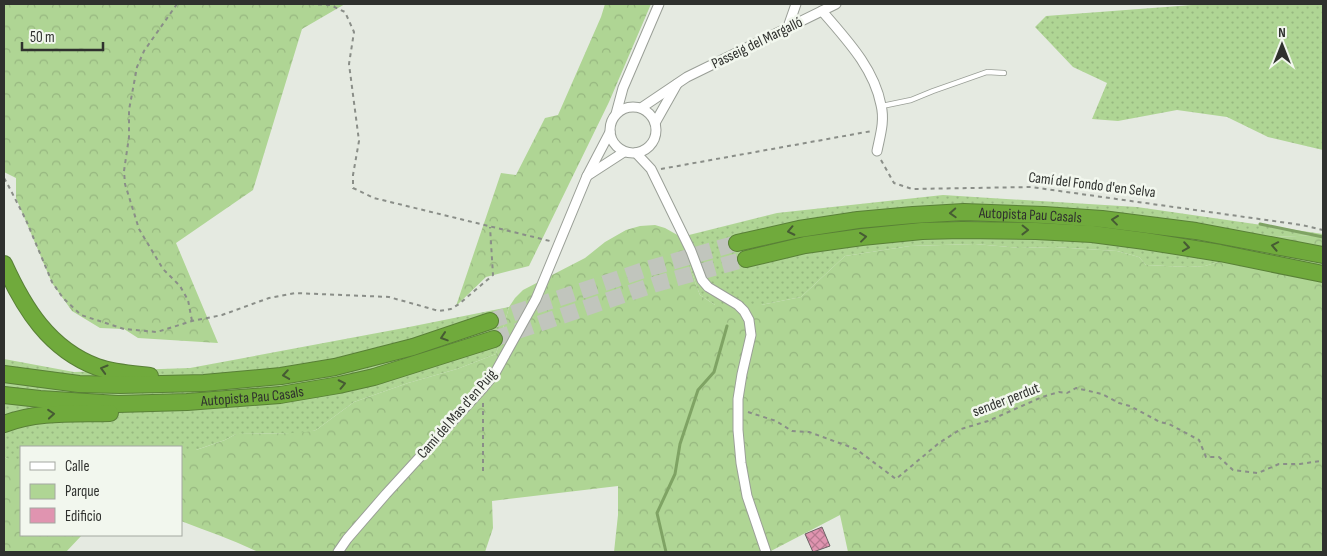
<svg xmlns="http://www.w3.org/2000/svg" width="1327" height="556" font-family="'Sofia Sans Condensed',sans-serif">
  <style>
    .green { fill: url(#green-dots) }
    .forest { fill: url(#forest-crowns) }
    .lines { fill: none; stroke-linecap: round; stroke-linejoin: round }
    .stream { stroke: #7fa364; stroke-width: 3 }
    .building { fill: url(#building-cross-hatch); stroke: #6c6265 }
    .highway-tunnel { stroke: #c1c5bd; stroke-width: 16; stroke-dasharray: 16 8; stroke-linecap: butt }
    .lane-casing { stroke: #9a9f97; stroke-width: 6 }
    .street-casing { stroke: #9a9f97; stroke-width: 11 }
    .highway-casing { stroke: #598037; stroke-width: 18 }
    .path { stroke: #8a8e88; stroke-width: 2; stroke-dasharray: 4 4; stroke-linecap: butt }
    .lane { stroke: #fff; stroke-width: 4.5 }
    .street { stroke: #fff; stroke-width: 9 }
    .highway { stroke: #70aa3c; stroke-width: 16 }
    .oneway { stroke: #465b33 }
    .labels { text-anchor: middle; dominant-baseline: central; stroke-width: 5; stroke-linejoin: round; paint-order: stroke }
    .street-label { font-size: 15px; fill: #2f312e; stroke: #f2f7ee }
  </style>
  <defs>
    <pattern id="green-dots" width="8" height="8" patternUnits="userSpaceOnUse" patternTransform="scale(1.25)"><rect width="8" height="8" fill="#afd594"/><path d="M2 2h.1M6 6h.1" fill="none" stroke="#97b780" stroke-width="1.8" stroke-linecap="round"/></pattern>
    <pattern id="forest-crowns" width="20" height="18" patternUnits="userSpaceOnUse" patternTransform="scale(1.25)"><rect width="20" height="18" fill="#afd594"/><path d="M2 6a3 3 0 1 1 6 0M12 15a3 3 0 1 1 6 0" fill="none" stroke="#97b780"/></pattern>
    <pattern id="building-cross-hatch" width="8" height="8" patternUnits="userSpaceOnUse" patternTransform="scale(1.25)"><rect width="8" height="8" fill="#e094b0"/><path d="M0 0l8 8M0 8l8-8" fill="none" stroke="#b67990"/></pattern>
  </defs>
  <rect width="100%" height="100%" fill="#e5eae1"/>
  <g class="green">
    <polygon points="1292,4 1323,5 1323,150 1268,137 1227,117 1177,110 1118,121 1092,119 1107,83 1073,67 1035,27 1046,16 1192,5"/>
    <polygon points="943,195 1137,207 1323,234 1323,235 1272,237 1228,259 1205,266 1188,267 1146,265 1139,257 1117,251 1054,247 1020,248 975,244 910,246 845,256 801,297 761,305 715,305 700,295 696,285 681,237 777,213"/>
    <polygon points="509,307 496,354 457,369 408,383 354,402 316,430 306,433 291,433 236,434 225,440 196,450 181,450 181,447 21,447 21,459 8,459 4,457 4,359 74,372 190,368 404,328"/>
  </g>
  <g class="forest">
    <polygon points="4,4 345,4 302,29 253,190 176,243 218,343 138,338 124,329 100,328 72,311 52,283 16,198 16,178 4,172"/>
    <polygon points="605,4 651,4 609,102 529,266 486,277 456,306 501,173 516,175 545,118 558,115 601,17"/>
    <path d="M655,225L665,228L681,237L696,285L700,295L715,305H761L801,297L845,256L910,246L975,244L1020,248L1054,247L1117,251L1139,257L1146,265L1188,267L1205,266L1228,259L1272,237L1323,235V552H848L840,515L769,552H614L618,515V486L492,501L493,528L485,552H258C233,540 207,531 181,521V450H196L205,447L225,440L236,434L291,433L306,432L316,430L354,402L408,383L457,369L496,354L509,307L515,298L523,290L585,258L605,242L626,230L640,226Z"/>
    <polygon points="4,457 8,459 21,459 21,535 82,535 66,552 4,552"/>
  </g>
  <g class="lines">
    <g class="stream">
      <polyline points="1260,224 1323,237"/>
      <polyline points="666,552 657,513 675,474 680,444 698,390 714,372 727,326"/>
    </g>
  </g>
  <polygon class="building" points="822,527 830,546 813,552 805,534"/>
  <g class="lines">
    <g class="highway-tunnel">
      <polyline points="490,321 647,269 737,243"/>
      <polyline points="494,339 656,284 746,259"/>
    </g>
    <defs>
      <polyline id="lane" points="882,106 911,100 933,91 987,72 1004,73"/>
      <g id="street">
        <path d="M822,11C846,39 874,68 881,105C885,121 880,136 877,151"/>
        <polyline points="788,27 796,4"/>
        <circle cx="633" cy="130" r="23"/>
        <polyline points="641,108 687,77 836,4"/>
        <polyline points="616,114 623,88 659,4"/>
        <polyline points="655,123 677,84"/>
        <polyline points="636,153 651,169 691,251 702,280 708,287 738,305 744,311 749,320 751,335 742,374 738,399 738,430 741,463 747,496 766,552"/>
        <polyline points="587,176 624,152"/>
        <polyline points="338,552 347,539 386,494 483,388 495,373 536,299 587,176 610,132"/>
      </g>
      <g id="highway">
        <path id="s1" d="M737,243L799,229L858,220L913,215L964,212L1044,215L1102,219L1196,231L1323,255"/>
        <polyline points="746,259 805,245 862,237 922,231 962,230 1036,231 1092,234 1145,241 1220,253 1323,274"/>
        <path d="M4,264C24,308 49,349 97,367C114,373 132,374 150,376"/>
        <polyline points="4,374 79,384 120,385 204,383 281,376 335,367 413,347 490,321"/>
        <path id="s2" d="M4,395L40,399L118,404L187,402L280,395L339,385L374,377L494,339"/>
        <path d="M4,424C38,411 74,414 110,413"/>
      </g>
    </defs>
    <use href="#lane" class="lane-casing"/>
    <use href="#street" class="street-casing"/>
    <use href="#highway" class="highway-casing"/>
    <g class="path">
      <polyline points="177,4 144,51 137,67 129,110 129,137 124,171 125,184 139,229 163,269 180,286 188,300 192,321"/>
      <polyline points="310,4 330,5 345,12 354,32 349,64 359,141 353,175 353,188 374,198 550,241"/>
      <polyline points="881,160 894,183 912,189 1031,187 1302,225 1323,230"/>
      <polyline points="661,169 872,131"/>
      <polyline points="4,178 7,183 26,220 52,282 63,298 81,315 124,329 157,332 192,321 222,315 269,298 295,293 389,297 439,311 451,309 459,304 493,275 490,227"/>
      <polyline points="483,403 483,475"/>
      <polyline points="748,412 776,421 792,431 809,432 856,449 896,479 939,443 961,429 988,421 1042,397 1059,392 1067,393 1076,388 1102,394 1119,403 1130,406 1160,422 1169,424 1199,440 1206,457 1219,457 1233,470 1258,473 1279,464 1300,464 1320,461 1323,462"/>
    </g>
    <use href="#lane" class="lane"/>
    <use href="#street" class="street"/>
    <use href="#highway" class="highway"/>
  </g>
  <defs><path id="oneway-chevron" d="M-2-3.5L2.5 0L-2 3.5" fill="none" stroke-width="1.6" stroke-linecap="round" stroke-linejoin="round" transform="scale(1.25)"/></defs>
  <g class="oneway">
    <use href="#oneway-chevron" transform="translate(953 213) rotate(177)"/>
    <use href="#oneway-chevron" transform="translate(1115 220) rotate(-173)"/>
    <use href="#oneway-chevron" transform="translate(1025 230) rotate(1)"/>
    <use href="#oneway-chevron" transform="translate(791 231) rotate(168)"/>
    <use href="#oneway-chevron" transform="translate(863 237) rotate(-7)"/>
    <use href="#oneway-chevron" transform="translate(1275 246) rotate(-169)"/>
    <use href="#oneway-chevron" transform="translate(1186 247) rotate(9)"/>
    <use href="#oneway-chevron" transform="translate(444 337) rotate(162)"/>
    <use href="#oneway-chevron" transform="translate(104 369) rotate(-164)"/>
    <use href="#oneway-chevron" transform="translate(286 375) rotate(171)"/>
    <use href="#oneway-chevron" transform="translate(342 384) rotate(-12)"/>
    <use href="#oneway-chevron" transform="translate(51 414) rotate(-5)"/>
  </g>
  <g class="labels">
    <g class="street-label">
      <text transform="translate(757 43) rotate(-26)">Passeig del Margalló</text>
      <text transform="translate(1092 185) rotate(7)">Camí del Fondo d'en Selva</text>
      <text stroke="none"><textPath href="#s1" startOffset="296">Autopista Pau Casals</textPath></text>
      <text stroke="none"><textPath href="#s2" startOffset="249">Autopista Pau Casals</textPath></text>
      <text transform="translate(1006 400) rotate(-21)">sender perdut</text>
      <text transform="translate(457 414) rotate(-49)">Camí del Mas d'en Puig</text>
    </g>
  </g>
  <rect width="1327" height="556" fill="none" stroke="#2f312e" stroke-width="10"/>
  <rect x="20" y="446" width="162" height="90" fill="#f2f7ee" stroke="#a4a8a1"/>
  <rect x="30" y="462" width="25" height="8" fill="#ffffff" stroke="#a4a8a1"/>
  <text x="65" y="471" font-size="15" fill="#2f312e">Calle</text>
  <rect x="30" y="484" width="25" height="15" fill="#afd594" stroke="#a4a8a1"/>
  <text x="65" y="496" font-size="15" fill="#2f312e">Parque</text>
  <rect x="30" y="508" width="25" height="15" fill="#e094b0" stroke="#a4a8a1"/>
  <text x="65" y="521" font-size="15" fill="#2f312e">Edificio</text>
  <g transform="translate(1282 45)" stroke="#f2f7ee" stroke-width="4" paint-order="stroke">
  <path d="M0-4L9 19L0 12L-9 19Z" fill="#2f312e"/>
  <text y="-8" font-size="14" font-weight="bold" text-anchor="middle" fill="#2f312e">N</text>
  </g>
  <path d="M22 42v8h81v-8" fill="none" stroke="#2f312e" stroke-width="2.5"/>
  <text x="30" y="42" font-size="15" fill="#2f312e" stroke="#f2f7ee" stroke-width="4" paint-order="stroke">50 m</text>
</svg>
